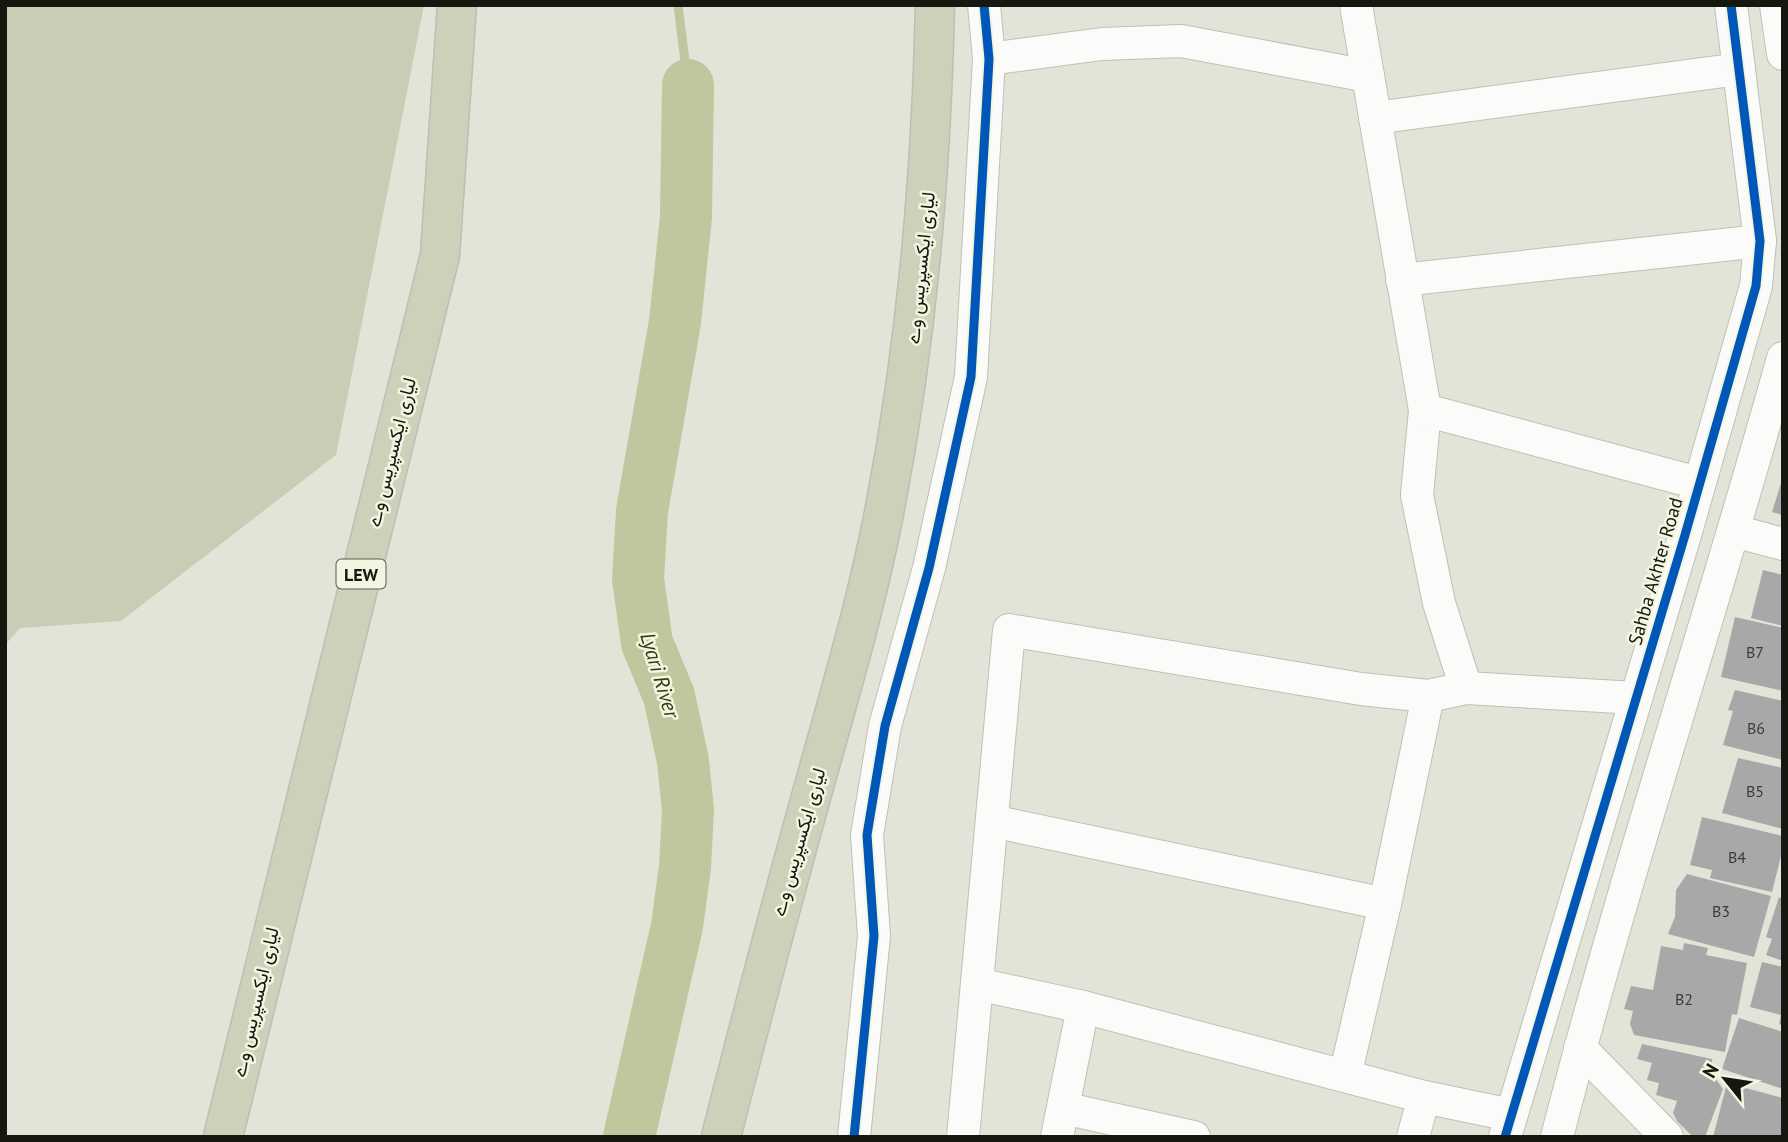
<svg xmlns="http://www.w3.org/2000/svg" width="1788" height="1142" font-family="'PT Sans',Vazirmatn,sans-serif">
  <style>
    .green { fill: #c9cdb5 }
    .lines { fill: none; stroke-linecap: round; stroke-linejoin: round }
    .stream { stroke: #c0c79e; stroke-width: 9 }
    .river { stroke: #c0c79e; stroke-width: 52 }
    .building { fill: #a7a9a8 }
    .minor-casing { stroke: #bfc0b7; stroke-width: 34 }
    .motorway-casing { stroke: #bdbeb8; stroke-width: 41 }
    .minor { stroke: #fbfbf9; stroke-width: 32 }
    .motorway { stroke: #ced0ba; stroke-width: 38 }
    .cycleway-casing { stroke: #f2f6e0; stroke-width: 13 }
    .cycleway { stroke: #0057b8; stroke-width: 9 }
    .labels { text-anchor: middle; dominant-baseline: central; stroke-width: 5; stroke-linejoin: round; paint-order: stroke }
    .number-label { font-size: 16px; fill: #3a3c36 }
    .shield { fill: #f2f6e0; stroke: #585b4e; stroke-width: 2 }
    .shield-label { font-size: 18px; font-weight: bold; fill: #161810 }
    .street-label { font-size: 19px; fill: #161810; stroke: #f2f6e0 }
    .water-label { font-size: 21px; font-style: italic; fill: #34390f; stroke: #f2f6e0 }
  </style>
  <rect width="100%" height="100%" fill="#e2e4d8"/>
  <polygon class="green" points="5,5 424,5 336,455 121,621 20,628 5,645"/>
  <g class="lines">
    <polyline class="stream" points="678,5 688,85"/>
    <polyline class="river" points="629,1137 677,926 685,867 688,810 683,761 669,696 647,643 638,579 642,511 675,322 686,217 688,85"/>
  </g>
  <g class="building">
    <polygon points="1782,480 1783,480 1783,515 1772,512"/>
    <polygon points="1763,570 1783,575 1783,626 1751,618"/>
    <polygon points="1735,617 1783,628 1783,691 1721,677"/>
    <polygon points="1735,690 1783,701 1783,760 1723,745 1733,711 1728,710"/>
    <polygon points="1738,758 1783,768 1783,829 1722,813"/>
    <polygon points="1702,817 1783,836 1783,848 1772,892 1710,878 1712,870 1690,865"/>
    <polygon points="1687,874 1771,896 1754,957 1668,934 1675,917 1676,890"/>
    <polygon points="1779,897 1783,899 1783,961 1766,955 1772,939 1766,937"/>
    <polygon points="1684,943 1708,948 1706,955 1747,963 1737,1015 1732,1014 1725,1052 1634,1035 1630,1024 1633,1011 1624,1009 1631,986 1653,990 1661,946 1683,950"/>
    <polygon points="1762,962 1783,967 1783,1025 1779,1024 1781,1015 1750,1007"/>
    <polygon points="1739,1018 1783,1032 1783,1089 1722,1069"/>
    <polygon points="1642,1044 1712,1059 1713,1075 1723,1089 1705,1137 1693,1137 1677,1121 1673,1113 1677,1101 1656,1095 1659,1083 1647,1080 1652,1063 1637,1059"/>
    <polygon points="1727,1083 1783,1098 1783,1137 1713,1137"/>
  </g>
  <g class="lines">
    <defs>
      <g id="minor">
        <polyline points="1356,5 1425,410 1417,495 1439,603 1466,688"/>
        <polyline points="1776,5 1783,54"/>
        <polyline points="989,59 1102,44 1181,41 1368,76"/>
        <polyline points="1375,118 1739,69"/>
        <polyline points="1402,280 1760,241"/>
        <polyline points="1425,410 1698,483"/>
        <polyline points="1734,531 1783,544"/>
        <polyline points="992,821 1385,904"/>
        <polyline points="977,984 1083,1007 1424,1097"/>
        <polyline points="1580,1048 1667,1137"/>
        <polyline points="1345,1076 1385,904 1428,696"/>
        <polyline points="1063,1108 1194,1137"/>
        <polyline points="854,1137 874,936 867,835 885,726 929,568 971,377 989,59 984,5"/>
        <polyline points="963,1137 1009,630 1361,689 1428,696 1466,688 1636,698"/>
        <polyline points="1057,1137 1083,1007"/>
        <polyline points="1413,1137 1424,1097 1511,1115"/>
        <polyline points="1505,1137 1685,535 1756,286 1760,241 1731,5"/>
        <path d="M1557,1137C1624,875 1711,618 1783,358"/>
      </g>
      <g id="motorway">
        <polyline points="223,1137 440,255 457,5"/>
        <path d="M721,1137C752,1015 784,893 818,772C842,686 867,601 884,513C917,343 931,178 935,5"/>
      </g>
    </defs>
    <use href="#minor" class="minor-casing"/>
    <use href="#motorway" class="motorway-casing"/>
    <use href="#minor" class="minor"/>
    <use href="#motorway" class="motorway"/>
    <defs>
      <g id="cycleway">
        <polyline points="854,1137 874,936 867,835 885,726 929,568 971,377 989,59 984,5"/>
        <polyline points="1505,1137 1685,535 1756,286 1760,241 1731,5"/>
      </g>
    </defs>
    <use href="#cycleway" class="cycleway-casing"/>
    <use href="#cycleway" class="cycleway"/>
  </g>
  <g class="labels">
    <g class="number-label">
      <text x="1755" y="652">B7</text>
      <text x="1756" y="728">B6</text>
      <text x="1755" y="791">B5</text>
      <text x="1737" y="857">B4</text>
      <text x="1721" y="911">B3</text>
      <text x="1684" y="999">B2</text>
    </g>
    <rect class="shield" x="336.5" y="559.5" width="49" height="29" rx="5"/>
    <g class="shield-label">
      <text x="361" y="574">LEW</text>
    </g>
    <g class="street-label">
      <text transform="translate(920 268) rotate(-84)">لیاری ایکسپریس وے</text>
      <text transform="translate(391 452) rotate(-76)">لیاری ایکسپریس وے</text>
      <text transform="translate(1655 571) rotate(-74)">Sahba Akhter Road</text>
      <text transform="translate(798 842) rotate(-74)">لیاری ایکسپریس وے</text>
      <text transform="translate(255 1002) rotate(-77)">لیاری ایکسپریس وے</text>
    </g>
    <g class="water-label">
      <text transform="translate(660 675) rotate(73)">Lyari River</text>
    </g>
  </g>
  <rect width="1788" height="1142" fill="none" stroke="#161810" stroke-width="14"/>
  <g transform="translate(1725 1079) rotate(300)" stroke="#f2f6e0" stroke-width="5" paint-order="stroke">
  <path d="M0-5L12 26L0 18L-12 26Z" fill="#161810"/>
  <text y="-10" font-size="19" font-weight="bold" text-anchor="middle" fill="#161810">N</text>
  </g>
</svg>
